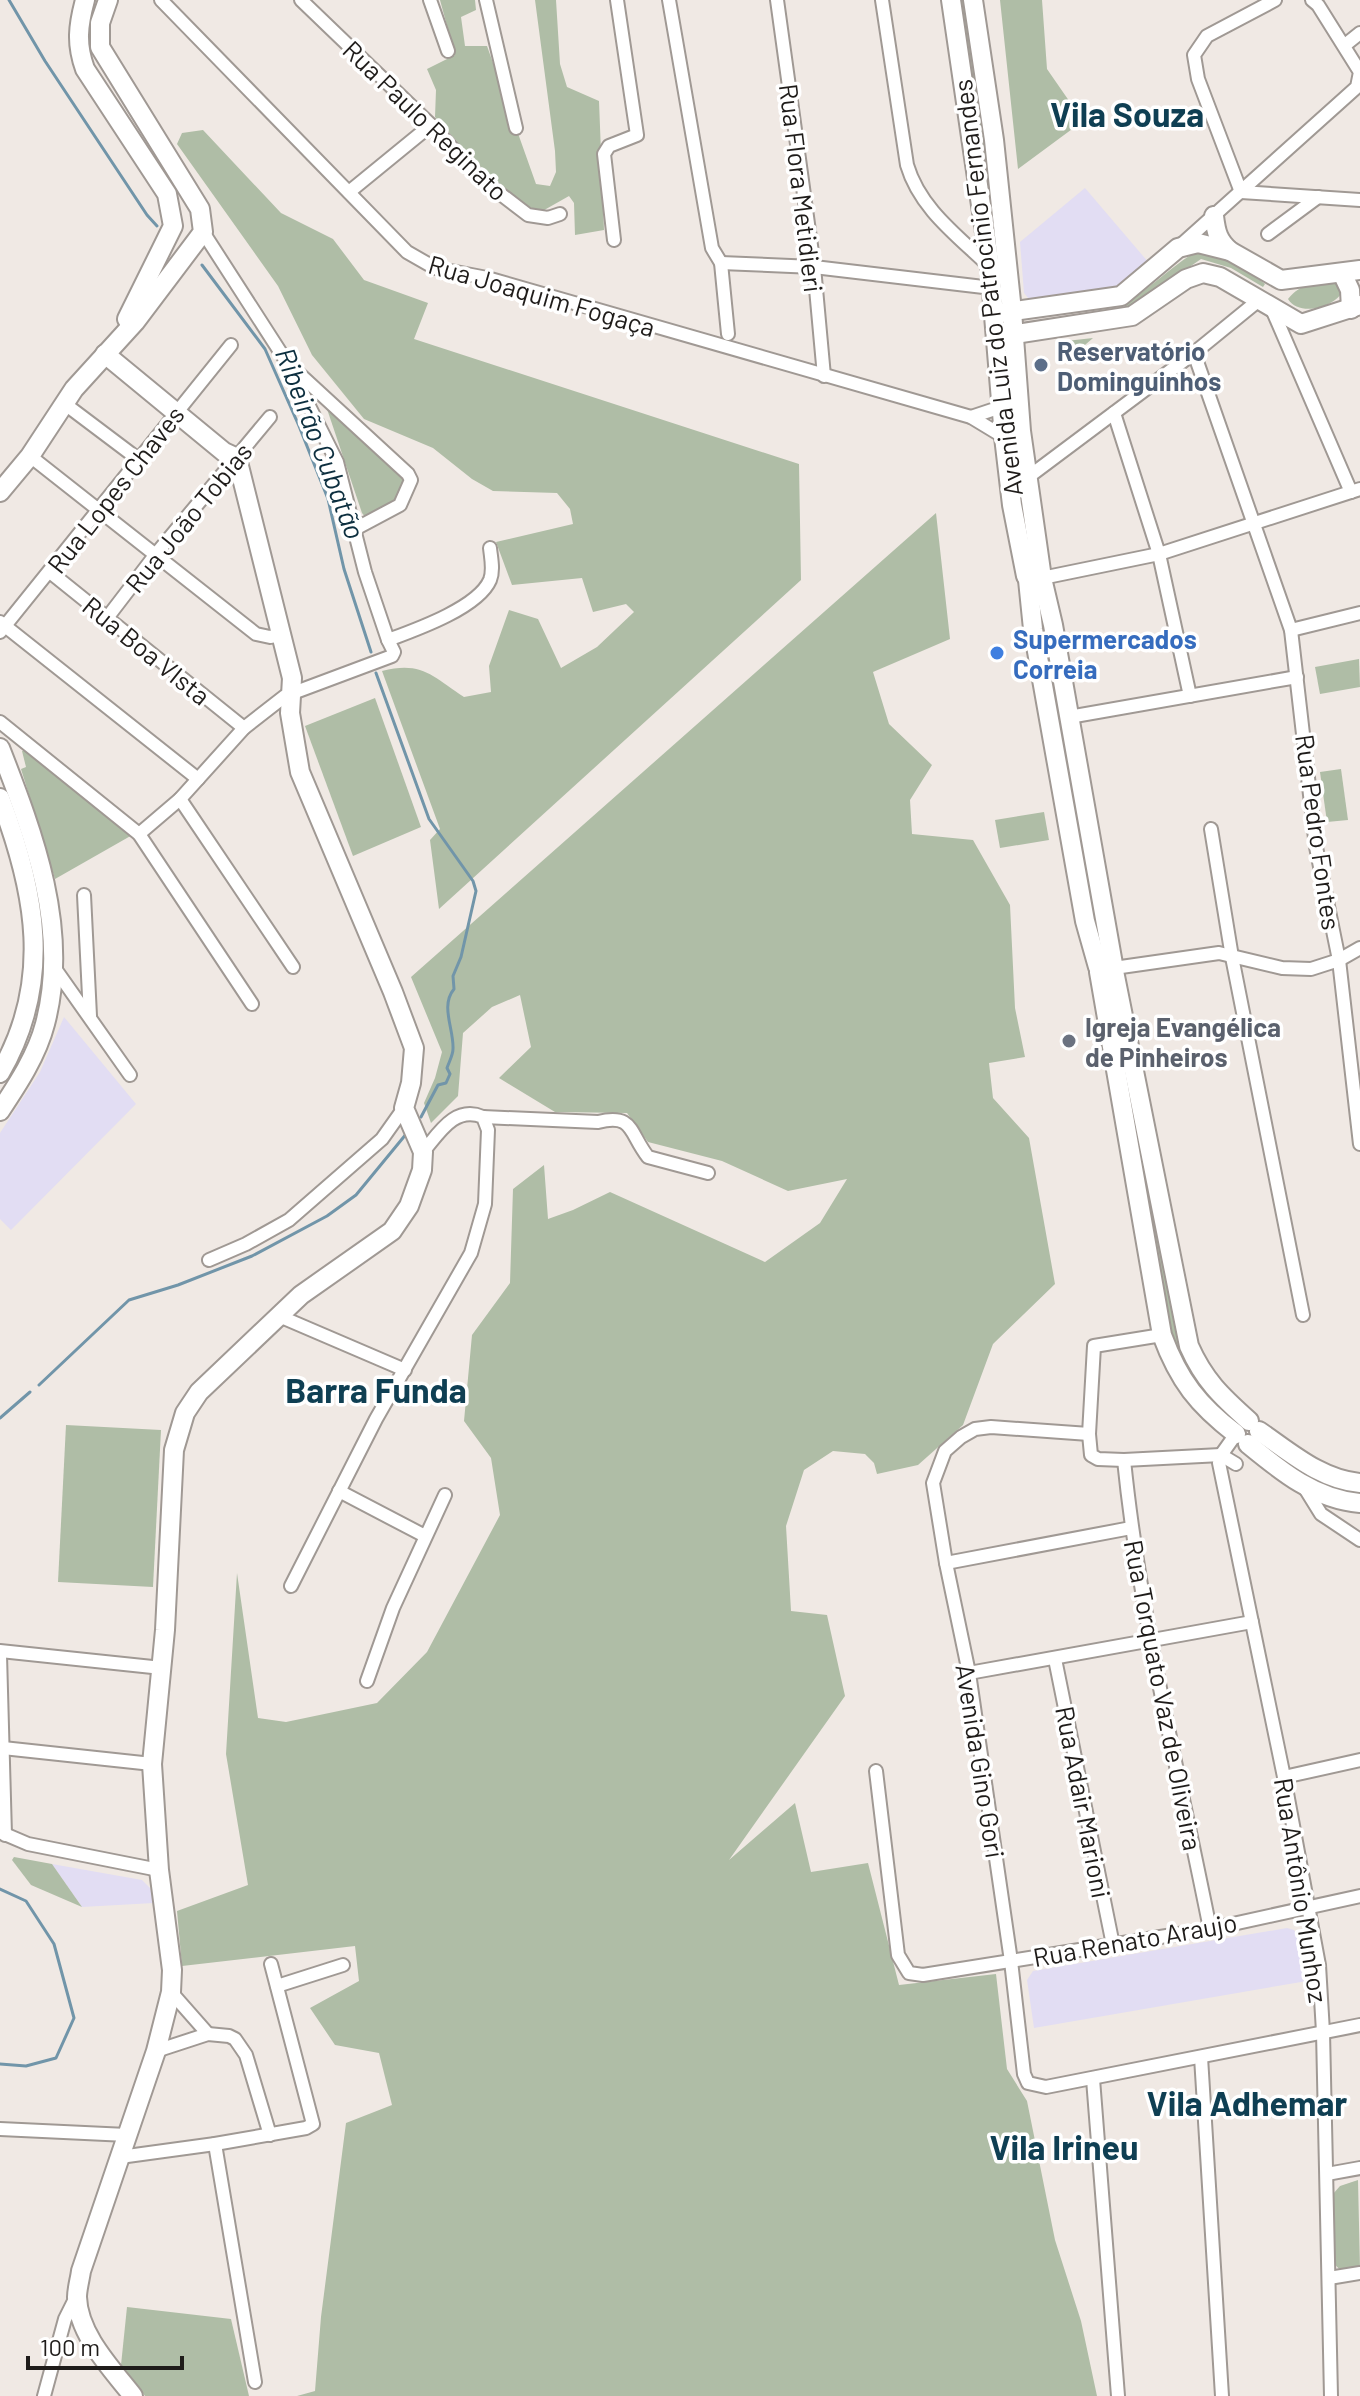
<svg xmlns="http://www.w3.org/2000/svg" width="1360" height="2396" font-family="Barlow,sans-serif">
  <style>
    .education { fill: #e2ddf3 }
    .green { fill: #afbda6 }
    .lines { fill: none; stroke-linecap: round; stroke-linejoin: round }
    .stream { stroke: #7195a9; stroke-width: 3 }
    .street-casing { stroke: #a09994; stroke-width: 16 }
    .secondary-casing { stroke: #a09994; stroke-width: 22 }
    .street { stroke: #fff; stroke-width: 12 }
    .secondary { stroke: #fff; stroke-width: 18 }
    .service-dot { fill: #5c6f8a; stroke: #fff; stroke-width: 3 }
    .shop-dot { fill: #3f7fe0; stroke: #fff; stroke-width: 3 }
    .worship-dot { fill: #6b7280; stroke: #fff; stroke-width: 3 }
    .labels { text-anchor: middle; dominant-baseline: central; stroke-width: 7; stroke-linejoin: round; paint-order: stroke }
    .street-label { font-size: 26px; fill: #1f1c1a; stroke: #fff }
    .service-label { font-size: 26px; font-weight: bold; fill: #4e5e75; stroke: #fff; text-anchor: start }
    .shop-label { font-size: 26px; font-weight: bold; fill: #366cbe; stroke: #fff; text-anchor: start }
    .worship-label { font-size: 26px; font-weight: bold; fill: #5b616d; stroke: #fff; text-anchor: start }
    .water-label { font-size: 28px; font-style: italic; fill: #0d2f3f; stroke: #fff }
    .district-label { font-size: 34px; font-weight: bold; fill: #0f3f53; stroke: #fff }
  </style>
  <rect width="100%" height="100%" fill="#f0e9e4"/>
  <g class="education">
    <polygon points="1085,188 1149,263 1115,291 1029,299 1024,293 1020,242"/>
    <polygon points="64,1017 136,1104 11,1230 0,1219 0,1133 40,1072"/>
    <polygon points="52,1864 142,1880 150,1888 154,1903 82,1907"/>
    <polygon points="1287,1928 1294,1930 1299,1938 1307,1981 1034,2028 1027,1980 1033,1971"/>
  </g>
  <g class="green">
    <path d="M440,0H475L476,10L461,17L465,46H487L536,184L550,186L556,172L555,151L535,0H556L560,64L567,87L599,101L604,230L575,235L574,203L569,196L539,213C497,190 467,152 435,117L436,90L427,69L455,55Z"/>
    <polygon points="956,0 965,0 1006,309 996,310"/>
    <polygon points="1000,0 1042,0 1047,69 1083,121 1018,169"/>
    <path d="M203,130L281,213L333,239L364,280L428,303L414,339L799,464L801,580L439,909L430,840L440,829L382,671C422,661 432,676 464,697L491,692L489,666L509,610L538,619L561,668L597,647L634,612L626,604L593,612L582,578L512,585L496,542L573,524L570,509L557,493L493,491L472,479L433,448L364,419L312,355L278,286L177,144L182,133Z"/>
    <path d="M1201,249L1212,250L1260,280L1265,284L1263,287L1231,268L1201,259L1139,302L1126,308L1124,305C1151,288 1173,264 1201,249Z"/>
    <path d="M1335,280L1340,284L1343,291C1334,308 1299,317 1288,299C1301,283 1315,283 1335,280Z"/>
    <polygon points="1093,338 1063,364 1057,342"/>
    <polygon points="325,403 407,481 401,500 366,518 362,513"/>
    <polygon points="936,513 950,639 873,672 889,724 932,765 910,800 912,834 973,840 1010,905 1015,1008 1025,1057 989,1063 993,1098 1029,1138 1055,1284 993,1344 963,1425 918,1465 877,1474 874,1463 865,1454 833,1451 804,1470 786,1526 791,1611 827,1615 845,1696 729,1860 795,1803 811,1872 868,1863 899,1985 996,1974 1007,2069 1027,2101 1055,2240 1081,2321 1097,2396 297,2396 315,2391 321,2317 346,2123 392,2105 379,2053 335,2045 310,2008 359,1981 355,1946 182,1966 177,1911 248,1885 226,1754 237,1573 258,1718 286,1722 377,1703 427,1652 500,1515 491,1458 464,1421 472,1335 510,1283 513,1189 544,1165 548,1219 573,1210 610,1192 765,1262 820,1223 847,1179 788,1191 722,1161 648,1142 627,1113 555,1112 499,1078 531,1047 520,995 492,1007 463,1033 458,1096 431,1123 424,1103 435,1078 442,1052 411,977"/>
    <polygon points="1039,591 1107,957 1100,955 1034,593"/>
    <polygon points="1359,659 1360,687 1320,694 1315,667"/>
    <polygon points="375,698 421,827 353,856 305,726"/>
    <polygon points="29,748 134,834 55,879 21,769 26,767 22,751"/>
    <polygon points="1341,769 1348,820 1327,822 1320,772"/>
    <polygon points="1044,812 1049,840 1000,848 995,820"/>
    <polygon points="1142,1169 1146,1169 1164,1249 1169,1292 1181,1343 1234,1416 1228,1424 1205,1401 1173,1346"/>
    <polygon points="66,1425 161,1430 153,1587 58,1582"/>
    <polygon points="14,1857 52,1864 82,1907 31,1885 12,1860"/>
    <path d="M1358,2180L1360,2269C1348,2271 1341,2274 1334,2263L1333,2194L1340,2186Z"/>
    <polygon points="127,2307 231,2319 249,2396 145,2396 121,2365"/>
  </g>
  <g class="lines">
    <g class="stream">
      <polyline points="9,0 45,61 147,215 157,226"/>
      <polyline points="202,265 265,349 299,426 328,499 344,569 371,652"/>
      <path d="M376,673L429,819L473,881L476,891L461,957L453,976L454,989C440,1006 454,1029 453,1049C453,1055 449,1062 447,1068L450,1074L446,1083L438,1085L421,1117"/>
      <polyline points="39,1385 129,1300 178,1285 252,1256 327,1216 356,1195 407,1133"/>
      <polyline points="0,1418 30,1392"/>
      <polyline points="0,1889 26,1901 54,1944 74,2018 56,2058 26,2066 0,2064"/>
    </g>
    <defs>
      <g id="street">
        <polyline points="161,0 407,252 435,268 487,278 971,417 1004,437"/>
        <polyline points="301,0 431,125 481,179 528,215 548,218 560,214"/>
        <polyline points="430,0 448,51"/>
        <polyline points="486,0 516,128"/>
        <polyline points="669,0 712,248 721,263 728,334"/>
        <polyline points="777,0 814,267 824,376"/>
        <path d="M882,0L907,165C920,209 958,236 990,267"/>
        <polyline points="1275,0 1207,36 1194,55 1198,79 1241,192 1360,200"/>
        <polyline points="1345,45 1360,33"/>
        <polyline points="349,192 431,125"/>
        <polyline points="203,232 288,364 337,462 365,572 388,640"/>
        <polyline points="1268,234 1318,197"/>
        <polyline points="614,240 604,154 609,146 637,135 617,0"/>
        <polyline points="1182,244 1357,87 1360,72 1318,5 1312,0"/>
        <polyline points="721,263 814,267 992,288"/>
        <polyline points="1272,309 1351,492"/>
        <polyline points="1194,353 1291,630 1316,847 1339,960 1360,1144"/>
        <polyline points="296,371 408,474 411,480 400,505 355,529"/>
        <polyline points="65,404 138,459"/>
        <polyline points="1114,413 1159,554 1190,696"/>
        <polyline points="971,417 1001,407"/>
        <polyline points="30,456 256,634 270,637 281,635"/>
        <polyline points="1027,478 1194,353 1259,300"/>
        <polyline points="50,572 244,728"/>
        <polyline points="1042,578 1159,554 1360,489"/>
        <polyline points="107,618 156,554 270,417"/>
        <polyline points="0,622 198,779"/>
        <polyline points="1291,630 1360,613"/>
        <polyline points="0,632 231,345"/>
        <polyline points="1069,717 1297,677"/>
        <polyline points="0,722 139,834 252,1004"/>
        <polyline points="180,799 293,967"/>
        <polyline points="1211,829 1232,957 1303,1315"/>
        <path d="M139,834L180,799L244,728L285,696L392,656L394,652L388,640C415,630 478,608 490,580C494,570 491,558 490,548"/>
        <polyline points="84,895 90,1016"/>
        <polyline points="51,963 130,1075"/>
        <polyline points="1114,968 1219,953 1282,968 1311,969 1339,960 1360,948"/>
        <path d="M483,1117L598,1122C634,1113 629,1133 648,1157L708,1173"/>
        <polyline points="209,1260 246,1244 289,1220 382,1139 404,1108"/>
        <polyline points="279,1316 405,1370"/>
        <polyline points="1162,1335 1094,1346 1089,1434 1091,1455 1098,1459 1124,1460 1221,1455 1236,1464"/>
        <polyline points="1089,1434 991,1427 975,1429 961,1437 945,1451 933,1483 946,1563 969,1673 1011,1961 1024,2074 1028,2083 1046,2087 1360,2025"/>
        <polyline points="1236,1434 1221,1455 1219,1463 1284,1777 1319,1965 1323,2032 1331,2396"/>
        <path d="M1124,1460C1140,1618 1179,1773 1210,1929"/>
        <polyline points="1303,1485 1321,1514 1360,1540"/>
        <polyline points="339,1491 425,1536"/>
        <polyline points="946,1563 1131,1528"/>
        <path d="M291,1586L376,1419L471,1253L485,1204L488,1130L483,1117C455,1105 439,1133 423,1152"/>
        <polyline points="0,1651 162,1668"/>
        <polyline points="0,1655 5,1835"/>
        <polyline points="1055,1659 1113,1945"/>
        <polyline points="969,1673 1252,1622"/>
        <polyline points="367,1681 393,1608 445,1495"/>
        <polyline points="3,1748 152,1764"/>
        <polyline points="876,1771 898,1955 909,1973 923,1975 1210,1929 1360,1896"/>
        <polyline points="1284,1777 1360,1760"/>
        <polyline points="0,1832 28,1844 159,1870"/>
        <polyline points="277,1986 343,1965"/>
        <polyline points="171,1992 208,2034"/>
        <polyline points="156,2051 208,2034 229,2036 235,2039 246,2055 270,2135"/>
        <polyline points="1201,2057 1222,2396"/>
        <polyline points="1093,2079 1118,2396"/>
        <polyline points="0,2129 127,2135"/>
        <polyline points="215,2144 255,2382"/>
        <polyline points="120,2157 215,2144 306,2128 313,2124 271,1964"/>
        <polyline points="1327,2174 1360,2168"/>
        <polyline points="1329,2278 1360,2273"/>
        <polyline points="44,2396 65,2319 76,2297"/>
      </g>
      <g id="secondary">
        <path d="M85,0C78,26 76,44 85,69L167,194L173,226L127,319"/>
        <polyline points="951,0 990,267 1004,437 1012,505 1026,576"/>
        <polyline points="973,0 994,140 1012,311 1021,431 1041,571"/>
        <path d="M1214,216C1216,232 1218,241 1230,251"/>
        <polyline points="1342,273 1350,290 1351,309"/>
        <polyline points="1000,313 1121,296 1178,248 1198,243 1230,251 1281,280 1360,270"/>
        <polyline points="1003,336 1132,316 1186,279 1203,273 1220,277 1301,324 1360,305"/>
        <path d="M105,354L224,452L237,458L292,678L290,713L300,772L393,992L414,1048L411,1083L404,1108L423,1152L422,1170L409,1206L392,1231L301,1295L199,1392L185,1413L174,1450L165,1630L152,1764L159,1870L172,1970L171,1992L156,2051L81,2271C80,2279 77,2289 77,2297C78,2334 111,2368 133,2396"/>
        <polyline points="0,492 30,456 74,389 135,322 203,232 200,209 100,47 100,23 108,0"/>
        <polyline points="1042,578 1053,625 1113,964"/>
        <polyline points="1028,580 1033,629 1085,921 1098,967"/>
        <path d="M0,748C34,835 70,930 45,1024C37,1055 18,1084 0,1111"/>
        <path d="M0,798C36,892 53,982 0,1073"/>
        <path d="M1114,971L1189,1346C1204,1380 1221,1396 1249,1421"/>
        <path d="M1099,972L1162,1335C1179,1381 1198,1405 1236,1434"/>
        <path d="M1259,1431C1290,1452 1321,1480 1360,1483"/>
        <path d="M1248,1444C1282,1472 1315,1499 1360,1503"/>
      </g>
    </defs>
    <use href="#street" class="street-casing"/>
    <use href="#secondary" class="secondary-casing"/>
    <use href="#street" class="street"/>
    <use href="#secondary" class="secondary"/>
  </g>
  <circle class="service-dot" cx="1041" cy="365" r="8"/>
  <circle class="shop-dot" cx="997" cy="653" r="8"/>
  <circle class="worship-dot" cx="1069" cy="1041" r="8"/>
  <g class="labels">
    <g class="street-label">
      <text transform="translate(426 120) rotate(44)">Rua Paulo Reginato</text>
      <text transform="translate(802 188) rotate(83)">Rua Flora Metidieri</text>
      <text transform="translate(987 288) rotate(-97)">Avenida Luiz do Patrocinio Fernandes</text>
      <text transform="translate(542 295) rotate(16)">Rua Joaquim Fogaça</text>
      <text transform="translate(115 489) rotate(-52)">Rua Lopes Chaves</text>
      <text transform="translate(188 517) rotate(-51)">Rua João Tobias</text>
      <text transform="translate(147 650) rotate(39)">Rua Boa VIsta</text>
      <text transform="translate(1319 832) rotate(82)">Rua Pedro Fontes</text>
      <text transform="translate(1164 1695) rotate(79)">Rua Torquato Vaz de Oliveira</text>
      <text transform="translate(981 1761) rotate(81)">Avenida Gino Gori</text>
      <text transform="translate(1084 1802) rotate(79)">Rua Adair Marioni</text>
      <text transform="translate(1302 1890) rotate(81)">Rua Antônio Munhoz</text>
      <text transform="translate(1135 1939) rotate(-10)">Rua Renato Araujo</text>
    </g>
    <g class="service-label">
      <text x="1057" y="350">Reservatório<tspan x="1057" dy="30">Dominguinhos</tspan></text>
    </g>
    <g class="shop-label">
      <text x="1013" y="638">Supermercados<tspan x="1013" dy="30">Correia</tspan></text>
    </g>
    <g class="worship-label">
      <text x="1085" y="1026">Igreja Evangélica<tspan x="1085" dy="30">de Pinheiros</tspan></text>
    </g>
    <g class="water-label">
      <text transform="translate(321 443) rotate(69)">Ribeirão Cubatão</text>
    </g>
    <g class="district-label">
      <text x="1127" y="113">Vila Souza</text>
      <text x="376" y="1389">Barra Funda</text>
      <text x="1247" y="2102">Vila Adhemar</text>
      <text x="1064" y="2146">Vila Irineu</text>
    </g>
  </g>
  <path d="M28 2356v12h154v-12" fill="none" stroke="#1f1c1a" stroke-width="4"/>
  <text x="40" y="2356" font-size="24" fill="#1f1c1a" stroke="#ffffff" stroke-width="6" paint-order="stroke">100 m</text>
</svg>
